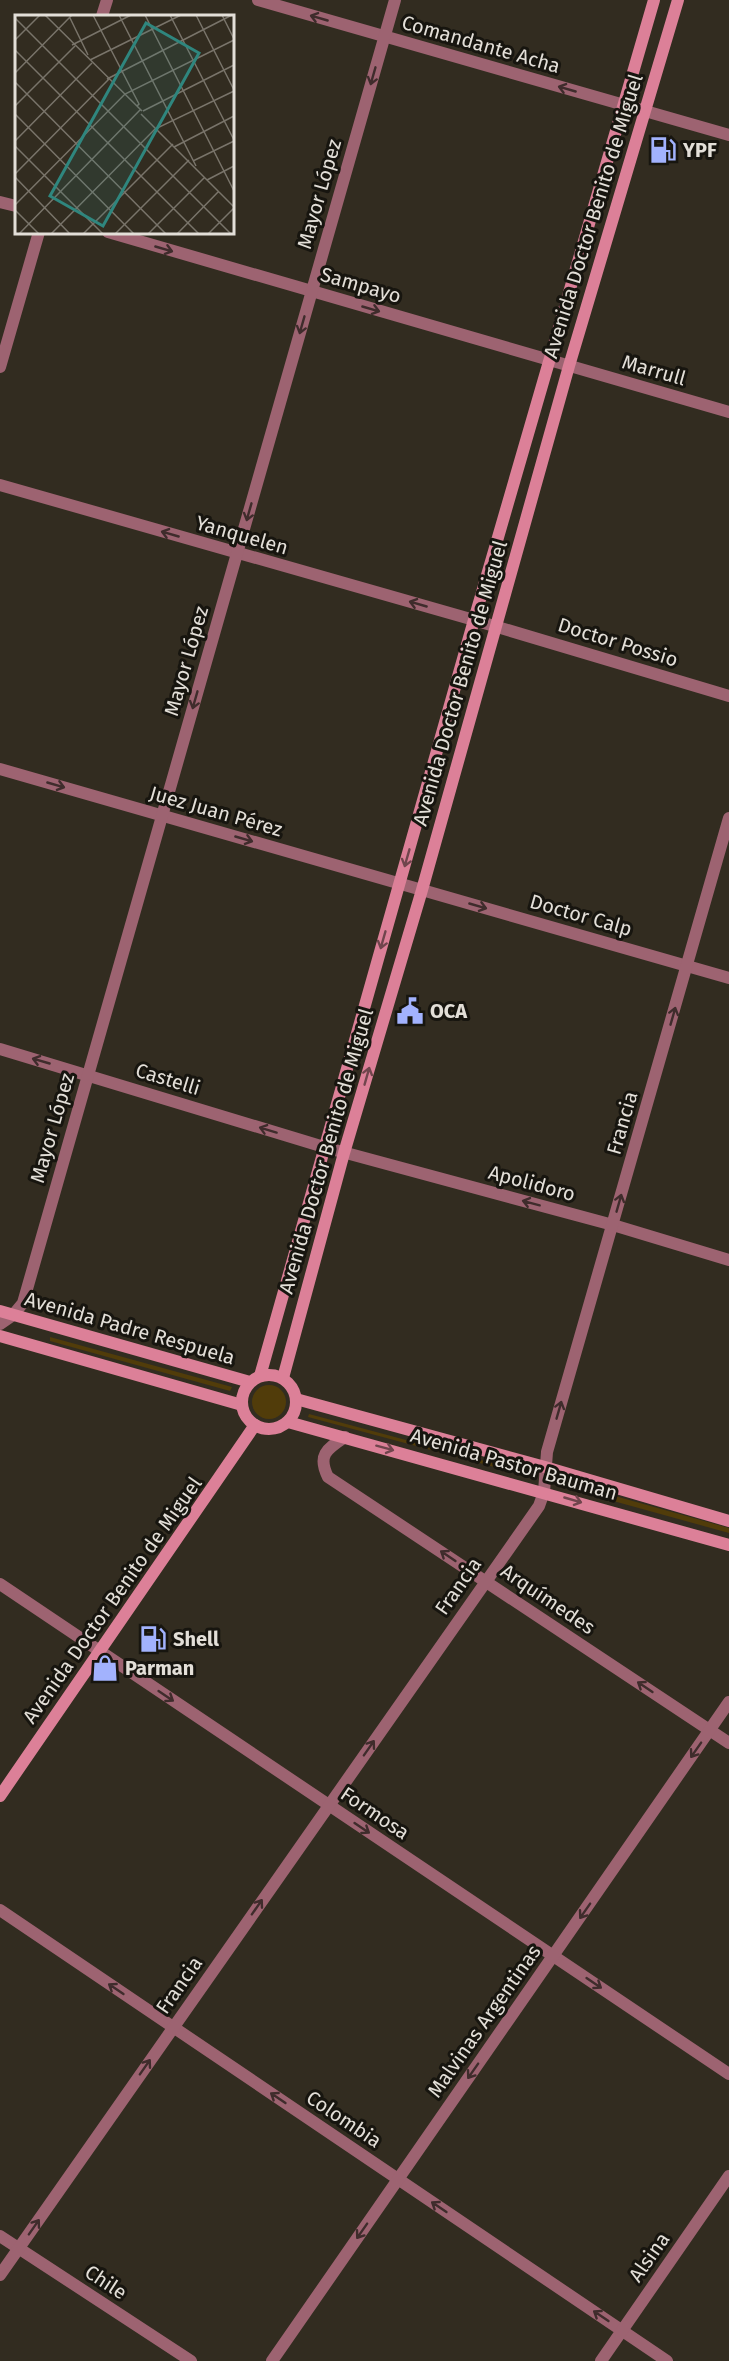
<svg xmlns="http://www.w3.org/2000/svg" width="729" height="2361" font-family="'Fira Sans',sans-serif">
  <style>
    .park { fill: #513c0a }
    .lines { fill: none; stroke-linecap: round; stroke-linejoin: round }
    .street { stroke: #9d6371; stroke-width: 12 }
    .secondary { stroke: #dc8098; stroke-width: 12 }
    .oneway { stroke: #3f2c2c }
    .oneway2 { stroke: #70454d }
    .labels { text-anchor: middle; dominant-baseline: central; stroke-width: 6; stroke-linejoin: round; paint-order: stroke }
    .street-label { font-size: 20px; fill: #e3dfd8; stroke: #17150f }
    .poi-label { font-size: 20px; font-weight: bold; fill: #e3dfd8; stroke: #17150f; text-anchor: start }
    .inset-road { fill: none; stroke: #79746a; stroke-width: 1.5 }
    .view { fill: #2f867e; fill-opacity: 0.15; stroke: #2f867e; stroke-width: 3 }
    .inset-edge { fill: none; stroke: #e3dfd8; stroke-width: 3 }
  </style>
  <rect width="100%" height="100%" fill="#322c20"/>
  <g class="park">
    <polygon points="50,1337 232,1387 230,1391 50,1341"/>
    <circle cx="269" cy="1402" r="17"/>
    <polygon points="309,1414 503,1466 502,1469 308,1417"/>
    <polygon points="590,1489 729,1528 729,1533 588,1494"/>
  </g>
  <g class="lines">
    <g class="street">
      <polyline points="258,0 729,135"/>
      <polyline points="102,16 107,0"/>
      <polyline points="0,202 16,206"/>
      <polyline points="108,232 729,412"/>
      <polyline points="0,367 39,232"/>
      <polyline points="0,485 474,620 729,696"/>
      <polyline points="0,769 729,978"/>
      <polyline points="0,1049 324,1147 613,1225 729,1260"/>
      <polyline points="0,1324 13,1315 23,1303 395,0"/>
      <path d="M345,1437C327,1449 317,1455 328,1477L729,1743"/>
      <polyline points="0,1584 729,2074"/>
      <polyline points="0,1910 667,2361"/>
      <polyline points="0,2236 191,2361"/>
      <polyline points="0,2275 539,1506 544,1492 547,1452 729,818"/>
      <polyline points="272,2361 729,1702"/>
      <polyline points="601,2361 729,2176"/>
    </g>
    <g class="secondary">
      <polyline points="0,1311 250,1382"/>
      <polyline points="0,1336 242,1405"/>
      <circle cx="269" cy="1402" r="27"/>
      <polyline points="260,1376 474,620 654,0"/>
      <polyline points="283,1378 344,1153 422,890 569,366 678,0"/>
      <polyline points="296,1399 545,1467 729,1521"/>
      <polyline points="288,1422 729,1545"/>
      <polyline points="0,1796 255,1425"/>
    </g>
  </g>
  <defs><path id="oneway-shaft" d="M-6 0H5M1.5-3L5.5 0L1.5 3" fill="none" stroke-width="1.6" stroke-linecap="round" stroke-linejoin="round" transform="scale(1.5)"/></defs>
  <g class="oneway">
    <use href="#oneway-shaft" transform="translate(319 18) rotate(-164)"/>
    <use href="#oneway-shaft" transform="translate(373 76) rotate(106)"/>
    <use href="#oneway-shaft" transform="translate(567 89) rotate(-164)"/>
    <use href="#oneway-shaft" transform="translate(164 249) rotate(16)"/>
    <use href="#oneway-shaft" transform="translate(371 309) rotate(16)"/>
    <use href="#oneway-shaft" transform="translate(302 325) rotate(106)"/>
    <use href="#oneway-shaft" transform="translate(249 512) rotate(106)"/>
    <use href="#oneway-shaft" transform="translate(170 534) rotate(-164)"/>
    <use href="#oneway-shaft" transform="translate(418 604) rotate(-164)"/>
    <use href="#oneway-shaft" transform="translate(195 700) rotate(106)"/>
    <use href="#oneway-shaft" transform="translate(56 785) rotate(16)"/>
    <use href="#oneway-shaft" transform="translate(244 839) rotate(16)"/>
    <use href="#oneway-shaft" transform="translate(478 906) rotate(16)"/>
    <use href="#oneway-shaft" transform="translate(673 1016) rotate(-74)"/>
    <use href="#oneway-shaft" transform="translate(41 1061) rotate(-164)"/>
    <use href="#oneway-shaft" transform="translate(268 1130) rotate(-163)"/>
    <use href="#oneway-shaft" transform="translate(531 1203) rotate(-165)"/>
    <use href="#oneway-shaft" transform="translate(619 1203) rotate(-74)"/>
    <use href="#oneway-shaft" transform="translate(559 1410) rotate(-74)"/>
    <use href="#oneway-shaft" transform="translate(448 1556) rotate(-146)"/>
    <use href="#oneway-shaft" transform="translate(645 1687) rotate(-146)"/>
    <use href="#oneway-shaft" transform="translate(166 1696) rotate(34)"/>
    <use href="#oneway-shaft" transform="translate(369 1748) rotate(-55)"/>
    <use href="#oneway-shaft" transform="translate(696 1750) rotate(125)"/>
    <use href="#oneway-shaft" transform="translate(362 1828) rotate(34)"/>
    <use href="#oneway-shaft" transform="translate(257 1907) rotate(-55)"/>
    <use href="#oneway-shaft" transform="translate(585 1911) rotate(125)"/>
    <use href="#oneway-shaft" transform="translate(594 1983) rotate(34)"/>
    <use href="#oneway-shaft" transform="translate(116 1989) rotate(-146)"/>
    <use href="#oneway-shaft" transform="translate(145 2067) rotate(-55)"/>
    <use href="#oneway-shaft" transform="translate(473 2071) rotate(125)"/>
    <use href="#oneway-shaft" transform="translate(278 2098) rotate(-146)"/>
    <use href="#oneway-shaft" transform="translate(439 2207) rotate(-146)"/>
    <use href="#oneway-shaft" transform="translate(34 2227) rotate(-55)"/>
    <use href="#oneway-shaft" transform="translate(362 2231) rotate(125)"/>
    <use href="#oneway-shaft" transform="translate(601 2316) rotate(-146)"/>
  </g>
  <g class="oneway2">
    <use href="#oneway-shaft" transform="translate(407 858) rotate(106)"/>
    <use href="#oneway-shaft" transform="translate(383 940) rotate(106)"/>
    <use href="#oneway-shaft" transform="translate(367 1076) rotate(-74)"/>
    <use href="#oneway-shaft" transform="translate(385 1448) rotate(15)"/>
    <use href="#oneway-shaft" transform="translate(573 1500) rotate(16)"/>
  </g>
  <defs>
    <symbol id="fuel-bare" viewBox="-9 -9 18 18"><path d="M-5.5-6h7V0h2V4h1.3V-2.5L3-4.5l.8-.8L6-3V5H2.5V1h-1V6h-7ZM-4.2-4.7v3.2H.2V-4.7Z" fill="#a2b2fd" stroke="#17150f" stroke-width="2.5" paint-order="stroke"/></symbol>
    <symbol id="civic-bare" viewBox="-9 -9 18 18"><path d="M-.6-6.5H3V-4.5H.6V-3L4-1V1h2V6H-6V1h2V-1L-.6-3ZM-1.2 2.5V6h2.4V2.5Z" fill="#a2b2fd" stroke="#17150f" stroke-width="2.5" paint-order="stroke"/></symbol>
    <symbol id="shop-bare" viewBox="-9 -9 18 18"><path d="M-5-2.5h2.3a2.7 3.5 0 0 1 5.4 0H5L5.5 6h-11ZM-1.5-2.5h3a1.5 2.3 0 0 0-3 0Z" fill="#a2b2fd" stroke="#17150f" stroke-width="2.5" paint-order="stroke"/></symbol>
  </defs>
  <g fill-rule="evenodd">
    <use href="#fuel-bare" x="644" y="131" width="38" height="38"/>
    <use href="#civic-bare" x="391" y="992" width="38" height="38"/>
    <use href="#fuel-bare" x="134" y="1620" width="38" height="38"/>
    <use href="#shop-bare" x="86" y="1649" width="38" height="38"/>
  </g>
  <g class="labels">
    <g class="street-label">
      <text transform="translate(481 44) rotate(16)">Comandante Acha</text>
      <text transform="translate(319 194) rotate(-74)">Mayor López</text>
      <text transform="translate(593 216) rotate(-73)">Avenida Doctor Benito de Miguel</text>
      <text transform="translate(361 285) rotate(16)">Sampayo</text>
      <text transform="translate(654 370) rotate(16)">Marrull</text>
      <text transform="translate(242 535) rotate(16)">Yanquelen</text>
      <text transform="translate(618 642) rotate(17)">Doctor Possio</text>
      <text transform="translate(186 661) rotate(-74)">Mayor López</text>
      <text transform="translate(460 683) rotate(-74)">Avenida Doctor Benito de Miguel</text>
      <text transform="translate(216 811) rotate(16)">Juez Juan Pérez</text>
      <text transform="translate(581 915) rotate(16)">Doctor Calp</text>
      <text transform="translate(168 1079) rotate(17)">Castelli</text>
      <text transform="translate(622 1123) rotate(-74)">Francia</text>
      <text transform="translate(52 1128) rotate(-74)">Mayor López</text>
      <text transform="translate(326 1151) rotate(-74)">Avenida Doctor Benito de Miguel</text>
      <text transform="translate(532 1183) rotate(15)">Apolidoro</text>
      <text transform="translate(130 1328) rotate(16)">Avenida Padre Respuela</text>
      <text transform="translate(514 1464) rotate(16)">Avenida Pastor Bauman</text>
      <text transform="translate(458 1586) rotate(-55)">Francia</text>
      <text transform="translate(548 1599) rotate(34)">Arquímedes</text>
      <text transform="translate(112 1600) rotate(-55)">Avenida Doctor Benito de Miguel</text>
      <text transform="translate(375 1813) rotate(34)">Formosa</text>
      <text transform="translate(179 1985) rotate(-55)">Francia</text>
      <text transform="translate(484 2021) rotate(-55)">Malvinas Argentinas</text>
      <text transform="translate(344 2119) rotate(34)">Colombia</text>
      <text transform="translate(649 2257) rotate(-55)">Alsina</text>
      <text transform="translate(106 2282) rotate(33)">Chile</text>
    </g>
    <g class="poi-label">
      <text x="683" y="150">YPF</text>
      <text x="430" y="1011">OCA</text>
      <text x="173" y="1639">Shell</text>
      <text x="125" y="1668">Parman</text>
    </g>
  </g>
  <g transform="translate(15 15)">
    <rect width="219" height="219" fill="#322c20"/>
    <path class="inset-road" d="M30,0L127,96M78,0L124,89L122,91M104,0L181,151M130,0L219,176M155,0L219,125M181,0L219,75M207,0L219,24M0,3L216,219M55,3L73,40M0,25L25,0M57,30L116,0M0,35L184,219M75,45L166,0M0,58L57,0M92,64L217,0M0,67L151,219M0,91L60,31M128,96L219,50M0,99L119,219M126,99L219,192M0,126L77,48M0,131L88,219M159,132L219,101M178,146L219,126M0,159L94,64M0,162L55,219M192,165L219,151M0,190L110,79L219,25M0,195L24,219M4,219L125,95M36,219L140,114L219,76M68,219L158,129M100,219L174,145M133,219L190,162M162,219L204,176M193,219L219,193"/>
    <path class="view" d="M131,8L184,38L88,211L35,181Z"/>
    <rect width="219" height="219" class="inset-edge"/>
  </g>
</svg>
